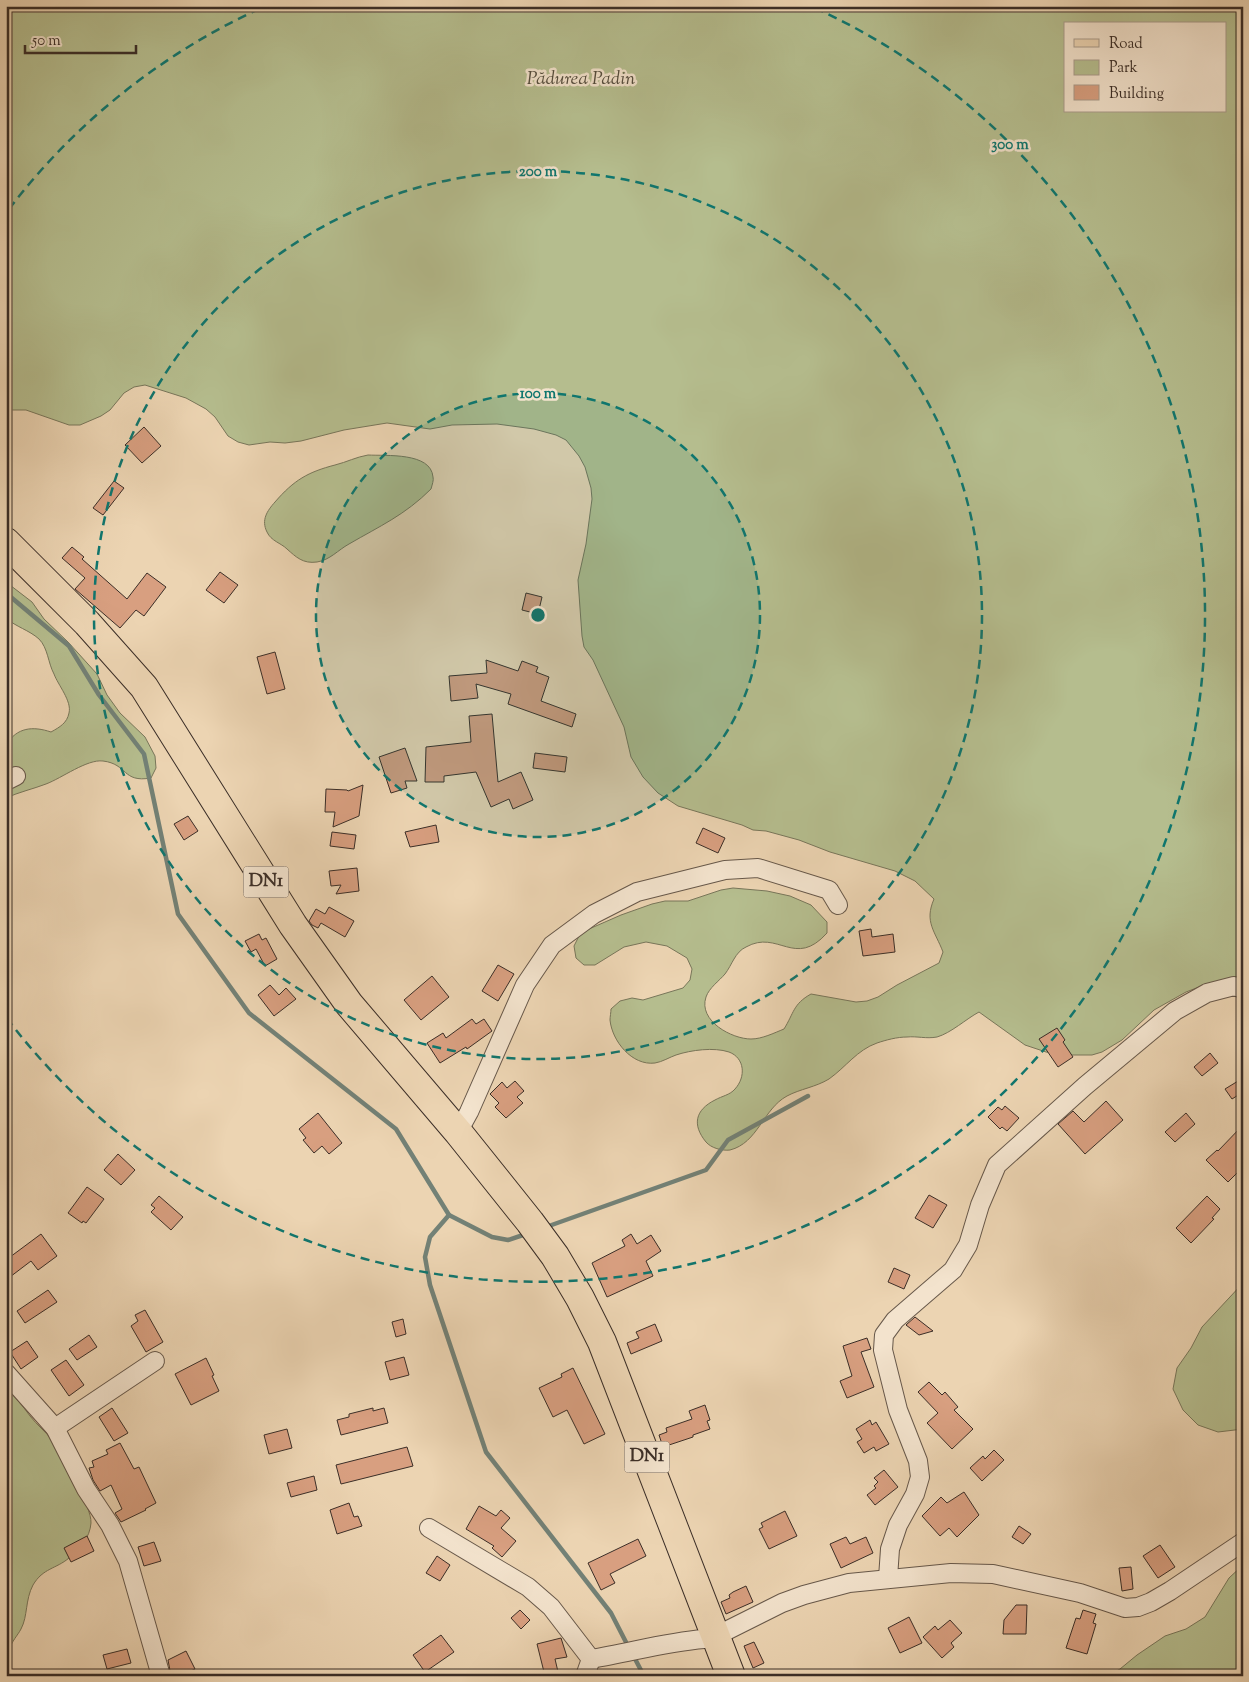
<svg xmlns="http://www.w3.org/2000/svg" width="1249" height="1682" font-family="'Sorts Mill Goudy',serif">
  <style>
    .green { fill: #b5bd8e; stroke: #78765a; fill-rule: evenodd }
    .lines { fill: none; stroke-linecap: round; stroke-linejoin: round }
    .stream { stroke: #738176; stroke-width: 4.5 }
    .building { fill: #d89f80; stroke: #3b2e27 }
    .minor-casing { stroke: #67584a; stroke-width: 20 }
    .primary-casing { stroke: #3b2e27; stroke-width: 30 }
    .minor { stroke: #f3e3cd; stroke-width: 18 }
    .primary { stroke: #ecd4b2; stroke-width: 28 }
    .ring { fill: none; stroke: #0f766e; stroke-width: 2.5; stroke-dasharray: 9 6 }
    .labels { text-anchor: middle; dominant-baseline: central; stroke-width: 5; stroke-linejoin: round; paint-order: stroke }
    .shield { fill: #f3e3cd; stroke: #726459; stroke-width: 1 }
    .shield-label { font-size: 18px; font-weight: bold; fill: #3b2e27 }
    .park-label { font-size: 19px; font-style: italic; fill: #534b3c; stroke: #f3e3cd }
    .centre { fill: #0f766e; stroke: #f3e3cd; stroke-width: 2.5 }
    .ring-label { font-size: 15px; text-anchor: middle; font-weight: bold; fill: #0f766e; stroke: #f3e3cd; stroke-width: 5; stroke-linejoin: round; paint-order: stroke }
  </style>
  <rect width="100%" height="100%" fill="#ecd4b2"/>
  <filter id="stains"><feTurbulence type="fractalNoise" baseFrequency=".004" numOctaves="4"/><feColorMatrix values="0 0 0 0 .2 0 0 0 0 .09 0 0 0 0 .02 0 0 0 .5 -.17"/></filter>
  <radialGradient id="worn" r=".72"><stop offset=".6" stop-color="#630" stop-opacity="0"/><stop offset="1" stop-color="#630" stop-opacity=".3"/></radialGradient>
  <g class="green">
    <path d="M6,6H1243V983L1207,984L1186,992L1154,1010L1122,1040L1102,1052L1092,1055H1069L1046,1052L1025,1045L979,1012C966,1019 951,1033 937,1037C926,1039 917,1036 907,1037C897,1037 886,1040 877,1043C857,1050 846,1067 829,1079C816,1087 800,1089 787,1096C763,1109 758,1143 730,1150C722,1151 711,1148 706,1142C692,1125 695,1110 715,1100C722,1096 730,1095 735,1089C746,1077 745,1058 729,1052C714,1047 691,1050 676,1055C670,1057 662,1062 655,1063C632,1066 612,1041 610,1020C610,1017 611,1012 611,1009L620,1001L632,998L643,1000L683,988L690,980L692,969L687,958L667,946L646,942L624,947L595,965H584L576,958L574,946L579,936L589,929L621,915L652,904L665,901H688L721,890L733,888L767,891L790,896L811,905L827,922V933C795,969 778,929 746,947C735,952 732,965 725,974C719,981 709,988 706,997C698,1021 732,1039 751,1039C762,1039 774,1033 784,1029C794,1013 793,1004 811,994L856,1002L867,1001L878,997L897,985L939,963L943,952C935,931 924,922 934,899L915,881L895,871L830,852L799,840L766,831L753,830L742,825L678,806L658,793L643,777L631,757L624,727L593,660L584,647L582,636L578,580L586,544L592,499L591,488L585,467L579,456L566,440L556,435L534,429L497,424L452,425L430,429L387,423L344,430L301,441L285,443L270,442L249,445L238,442L228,436L215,417L206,409L186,398L145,385L134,387L124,393L110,410L101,416L80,425H69L26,410H6ZM1065,24H1225V111H1065Z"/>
    <path d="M368,455C386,456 431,452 433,477C434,480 432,485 431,489C405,515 380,526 349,544C338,550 330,560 317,562C303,564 296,557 287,549C281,543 271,541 267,532C261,520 267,511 275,502C294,480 308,472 335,465C347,462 356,457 368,455Z"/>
    <path d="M6,582L32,602L44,619L68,642L97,674L107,695L120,713L145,737L155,756L156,768L151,778C122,783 128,764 103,761C87,759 62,778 46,784C33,789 19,792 6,798V745C17,727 33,726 51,732C60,727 67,723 69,713C72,701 58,685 54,674C48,663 48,648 39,639C29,630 16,627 6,618Z"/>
    <polygon points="1243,1283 1243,1429 1218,1432 1198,1425 1183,1410 1173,1389 1177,1368 1191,1348 1202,1327"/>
    <path d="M6,1388C15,1397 23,1406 30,1416C37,1425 45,1431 52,1440C61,1457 92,1506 91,1523C90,1537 80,1550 69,1558C56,1569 43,1568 33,1585C25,1600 28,1616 21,1629C18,1635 11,1642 10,1649C9,1658 10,1666 6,1675Z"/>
    <polygon points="1243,1565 1243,1676 1108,1676 1120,1669 1137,1655 1165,1636 1186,1629 1205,1617 1229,1578"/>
  </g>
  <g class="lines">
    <g class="stream">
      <polyline points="6,593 69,646 99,695 144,754 178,914 249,1013 396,1129 449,1215 492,1237 508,1240 526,1234"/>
      <polyline points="449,1215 430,1237 425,1257 430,1285 486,1452 611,1613 629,1648"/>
      <polyline points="546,1227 706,1170 728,1140 808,1096"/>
      <polyline points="633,1655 644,1676"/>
    </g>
  </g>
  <g class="building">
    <polygon points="144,427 161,446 142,463 125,445"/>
    <polygon points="114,481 124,488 103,515 93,508"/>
    <polygon points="72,547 84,557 82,559 127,599 147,573 166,587 144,616 136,610 120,628 75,589 85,578 62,558"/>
    <polygon points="220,572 238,585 224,603 206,590"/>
    <polygon points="526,593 542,597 538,614 522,610"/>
    <polygon points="275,652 285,689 267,694 257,657"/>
    <polygon points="486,660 518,671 522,661 538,667 536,672 549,677 541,701 576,714 572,727 508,704 511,694 476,684 478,698 451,701 449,676 487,673"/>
    <polygon points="492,714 498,782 521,772 533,800 513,809 509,799 491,807 476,772 444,776 444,782 425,782 426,747 471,742 469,716"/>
    <polygon points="405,748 417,781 405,781 407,788 391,793 379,757"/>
    <polygon points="535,753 567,757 565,772 533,768"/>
    <polygon points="363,785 359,816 333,827 335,812 325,812 326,789 347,790 348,791"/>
    <polygon points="188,816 198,831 184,840 174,824"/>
    <polygon points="436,825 439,842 410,847 405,832"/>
    <polygon points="703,828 725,838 718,853 696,843"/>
    <polygon points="332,832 356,835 354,849 330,846"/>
    <polygon points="357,868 359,891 336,894 341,885 331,886 329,871"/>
    <polygon points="329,907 354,921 345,937 321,923 318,928 312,925 309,921 316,909 325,914"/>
    <polygon points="871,929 872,937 893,934 895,952 863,956 859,931"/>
    <polygon points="259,934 262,940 266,938 277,959 265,966 256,949 251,952 245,941"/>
    <polygon points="498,965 514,974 498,1001 482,991"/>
    <polygon points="432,976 449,997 421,1020 404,1000"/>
    <polygon points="270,985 279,995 286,988 296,999 274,1016 258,995"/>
    <polygon points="472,1019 476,1024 484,1019 492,1031 467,1049 466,1047 440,1063 427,1043 443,1033 446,1038"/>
    <polygon points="1057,1028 1065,1040 1063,1042 1073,1057 1058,1067 1039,1039"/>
    <polygon points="1210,1053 1218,1063 1202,1076 1194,1067"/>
    <polygon points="1243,1078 1243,1092 1232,1099 1225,1089"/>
    <polygon points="515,1081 524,1091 517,1097 523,1103 506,1118 495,1107 499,1103 490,1094 502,1082 507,1088"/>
    <polygon points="1106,1101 1123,1120 1085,1154 1058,1124 1073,1111 1084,1122"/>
    <polygon points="1005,1106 1019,1118 1007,1131 1002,1127 1000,1129 988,1117 998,1107 1002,1110"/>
    <polygon points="318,1113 342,1143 329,1154 322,1146 314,1153 303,1140 306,1138 299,1129"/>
    <polygon points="1186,1113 1195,1124 1175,1142 1165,1132"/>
    <polygon points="1243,1125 1243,1167 1228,1182 1206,1160 1217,1150 1218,1151"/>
    <polygon points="118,1154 135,1170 121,1185 104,1170"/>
    <polygon points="87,1187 104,1199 86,1223 83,1221 82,1223 68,1213"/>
    <polygon points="929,1195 947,1205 933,1228 915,1218"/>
    <polygon points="159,1196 183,1217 171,1230 151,1212 155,1208 151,1205"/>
    <polygon points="1207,1196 1220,1209 1212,1218 1214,1219 1191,1243 1176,1228"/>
    <polygon points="41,1234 57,1256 38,1270 31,1261 6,1280 6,1260"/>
    <polygon points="631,1234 637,1244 651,1235 661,1251 646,1261 653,1276 607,1297 592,1263 625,1246 622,1240"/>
    <polygon points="894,1268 910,1275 904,1289 888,1282"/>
    <polygon points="48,1290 57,1302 25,1323 17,1311"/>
    <polygon points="145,1310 163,1342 146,1352 131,1326 138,1321 135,1315"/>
    <polygon points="915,1317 933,1331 919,1335 906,1325"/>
    <polygon points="403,1319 406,1334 396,1337 392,1322"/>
    <polygon points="655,1324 662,1341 631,1354 627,1343 639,1338 636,1332"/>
    <polygon points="89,1335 97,1347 77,1360 69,1349"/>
    <polygon points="867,1338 871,1349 861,1352 874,1387 847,1398 840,1381 852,1376 843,1346"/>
    <polygon points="27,1341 38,1357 21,1369 10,1352"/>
    <polygon points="404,1357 409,1375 390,1380 385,1362"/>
    <polygon points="206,1358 214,1375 212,1376 219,1391 191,1405 175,1374"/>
    <polygon points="66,1360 84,1385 69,1396 51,1370"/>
    <polygon points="573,1368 605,1434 584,1444 567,1410 553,1417 539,1388 562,1377 561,1374"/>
    <polygon points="929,1382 942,1395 945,1392 958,1407 954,1410 973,1429 952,1449 927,1423 938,1413 918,1392"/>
    <polygon points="705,1405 710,1420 707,1421 710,1429 693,1435 693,1437 663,1447 659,1435 667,1432 666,1428 692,1419 689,1411"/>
    <polygon points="112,1408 128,1433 114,1441 99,1417"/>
    <polygon points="373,1408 373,1411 384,1408 388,1423 341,1435 337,1420 349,1417 349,1414"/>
    <polygon points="870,1420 872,1425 876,1422 889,1444 876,1451 874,1447 864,1453 857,1442 862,1439 856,1429"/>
    <polygon points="287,1429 292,1448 269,1454 264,1435"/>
    <polygon points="120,1443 134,1469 139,1467 156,1503 145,1509 146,1510 121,1522 115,1513 122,1509 111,1485 100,1491 93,1480 89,1468 94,1467 92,1461 108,1454 106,1450"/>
    <polygon points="407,1447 413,1466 341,1484 336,1465"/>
    <polygon points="994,1450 1004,1460 982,1481 970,1468 983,1456 985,1459"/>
    <polygon points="884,1470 898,1487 875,1505 867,1495 876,1488 874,1486 878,1482 874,1478"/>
    <polygon points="314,1476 317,1490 291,1497 287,1483"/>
    <polygon points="964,1492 979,1515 957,1537 949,1528 940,1536 922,1516 941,1497 947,1503"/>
    <polygon points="349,1503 354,1517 358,1516 362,1526 337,1534 330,1510"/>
    <polygon points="479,1506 496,1516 501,1510 510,1518 501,1528 516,1541 502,1557 492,1548 494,1546 466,1529"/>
    <polygon points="785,1511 797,1536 769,1549 759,1529 763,1527 761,1523"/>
    <polygon points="1019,1526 1031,1534 1023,1544 1012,1537"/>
    <polygon points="87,1536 94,1551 71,1562 64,1548"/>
    <polygon points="846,1537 850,1544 866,1537 873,1553 841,1568 830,1544"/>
    <polygon points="638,1539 646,1556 610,1574 615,1583 601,1590 588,1563"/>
    <polygon points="154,1542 161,1561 144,1566 138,1547"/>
    <polygon points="1160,1545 1175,1567 1158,1578 1143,1556"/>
    <polygon points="437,1556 450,1565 440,1581 426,1573"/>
    <polygon points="1131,1567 1133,1589 1122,1591 1119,1568"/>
    <polygon points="746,1586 753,1602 726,1614 721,1602 730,1598 729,1595 733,1592"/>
    <polygon points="1016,1605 1027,1605 1026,1634 1003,1634 1004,1620"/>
    <polygon points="520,1610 530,1620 521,1629 511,1618"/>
    <polygon points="1083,1610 1096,1614 1093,1623 1096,1624 1087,1654 1066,1648 1076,1618 1080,1619"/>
    <polygon points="909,1617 922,1643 900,1653 888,1628"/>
    <polygon points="950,1620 962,1633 951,1643 954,1647 942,1658 923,1637 935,1626 938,1630"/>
    <polygon points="441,1635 454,1652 425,1672 413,1655"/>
    <polygon points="561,1638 567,1657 555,1659 559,1676 545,1676 537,1644"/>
    <polygon points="754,1642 764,1663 753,1668 744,1646"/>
    <polygon points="127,1649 131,1663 107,1669 103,1655"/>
    <polygon points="186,1651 195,1669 180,1676 171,1676 168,1660"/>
  </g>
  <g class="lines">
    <defs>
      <g id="minor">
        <polyline points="6,781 16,776"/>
        <polyline points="458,1132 469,1112 525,985 552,945 594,914 637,892 725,870 758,868 829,890 838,905"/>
        <polyline points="6,1373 55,1428 86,1489 110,1525 128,1561 161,1676"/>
        <polyline points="55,1428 155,1361"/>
        <polyline points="429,1528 528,1587 551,1607 591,1659"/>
        <polyline points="888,1578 890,1549 898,1525 915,1494 920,1477 918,1461 898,1410 883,1350 884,1335 895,1320 953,1270 968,1245 980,1205 997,1165 1085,1086 1175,1011 1207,993 1234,986 1243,989"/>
        <polyline points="716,1636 782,1603 804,1595 849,1583 951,1573 993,1574 1080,1593 1125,1608 1138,1607 1151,1602 1170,1591 1243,1542"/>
        <path d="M591,1659C629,1653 665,1642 704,1639"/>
        <polyline points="585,1676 591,1659"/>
      </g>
      <polyline id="primary" points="6,542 87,623 144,687 293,925 349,1004 458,1132 530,1222 555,1256 580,1298 602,1342 731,1676"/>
    </defs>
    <use href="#minor" class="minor-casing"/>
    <use href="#primary" class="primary-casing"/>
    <use href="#minor" class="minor"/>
    <use href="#primary" class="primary"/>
  </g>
  <circle cx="538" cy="615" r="222" fill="#0f766e" fill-opacity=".12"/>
  <g class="ring">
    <circle cx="538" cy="615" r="222"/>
    <circle cx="538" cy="615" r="444"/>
    <path d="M9 209A667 667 0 0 1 261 8M815 8A667 667 0 1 1 9 1021"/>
  </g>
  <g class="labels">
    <g class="shield">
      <rect x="243.5" y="866.5" width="45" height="31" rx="4"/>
      <rect x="624.5" y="1441.5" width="45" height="31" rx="4"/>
    </g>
    <g class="shield-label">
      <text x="266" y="882">DN1</text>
      <text x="647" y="1457">DN1</text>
    </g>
    <g class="park-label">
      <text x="581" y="79">Pădurea Padin</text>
    </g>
  </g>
  <circle cx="538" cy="615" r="8" class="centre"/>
  <g class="ring-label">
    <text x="1010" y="149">300 m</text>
    <text x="538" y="176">200 m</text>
    <text x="538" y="398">100 m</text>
  </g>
  <rect width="1249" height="1682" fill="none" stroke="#ecd4b2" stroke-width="25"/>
  <rect x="8" y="8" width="1234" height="1667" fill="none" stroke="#3b2e27" stroke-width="2.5"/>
  <rect x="12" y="12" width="1224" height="1657" fill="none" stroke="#3b2e27"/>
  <rect x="1064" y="22" width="162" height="90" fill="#f3e3cd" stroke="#a99b8b"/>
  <rect x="1074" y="39" width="25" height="8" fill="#ecd4b2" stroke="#a99b8b"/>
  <text x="1109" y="48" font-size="15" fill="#3b2e27">Road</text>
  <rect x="1074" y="60" width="25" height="15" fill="#b5bd8e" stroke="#a99b8b"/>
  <text x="1109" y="72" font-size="15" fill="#3b2e27">Park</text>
  <rect x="1074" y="85" width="25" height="15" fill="#d89f80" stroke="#a99b8b"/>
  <text x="1109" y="98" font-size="15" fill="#3b2e27">Building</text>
  <path d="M25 45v8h111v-8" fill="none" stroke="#3b2e27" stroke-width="2.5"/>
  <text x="32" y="45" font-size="15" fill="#3b2e27" stroke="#f3e3cd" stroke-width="4" paint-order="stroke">50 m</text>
  <rect width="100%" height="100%" filter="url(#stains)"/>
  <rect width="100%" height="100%" fill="url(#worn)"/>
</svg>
